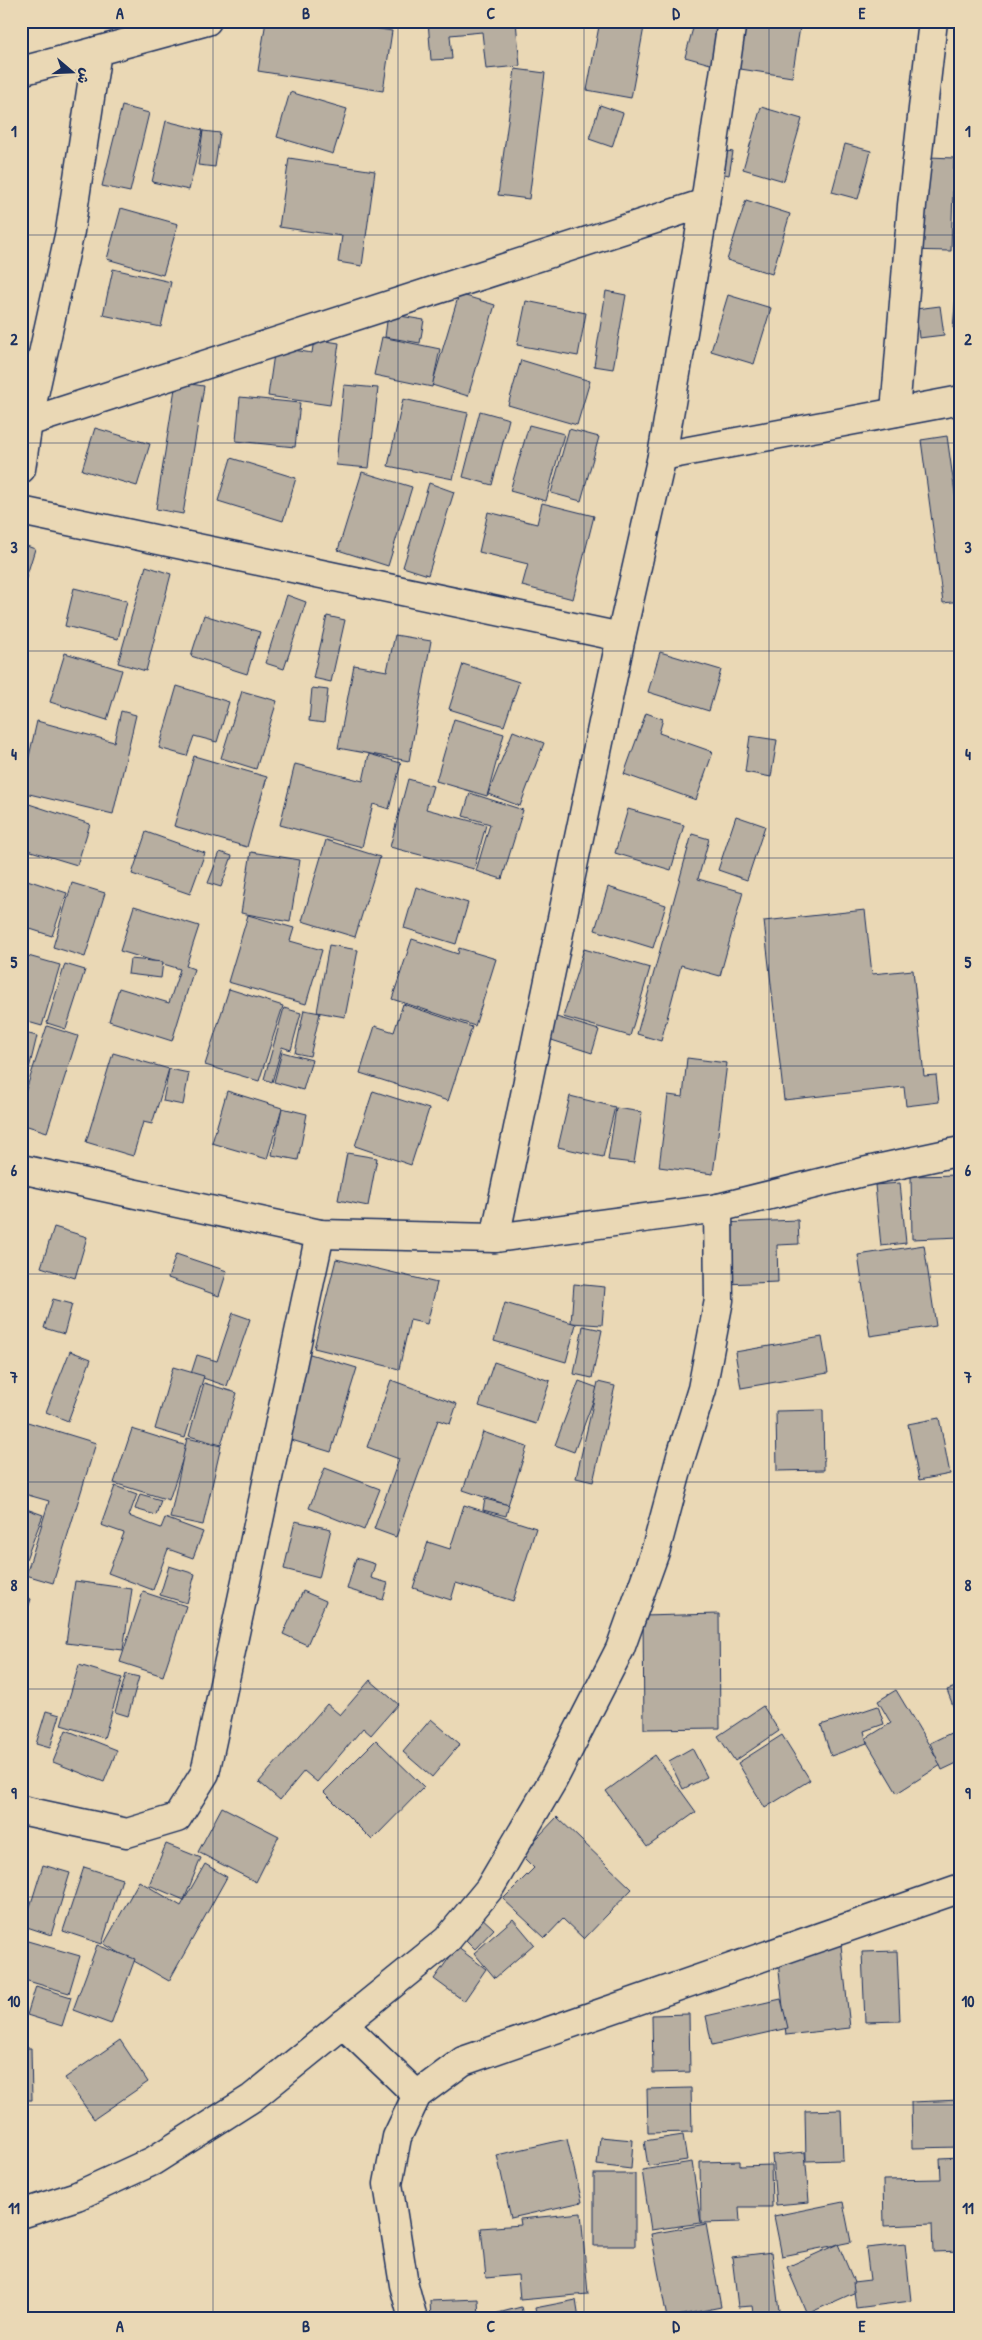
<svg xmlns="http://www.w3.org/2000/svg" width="982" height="2340" font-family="'Patrick Hand','Playpen Sans Arabic',sans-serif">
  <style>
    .building { fill: #b7aea0; stroke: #1b2f5e }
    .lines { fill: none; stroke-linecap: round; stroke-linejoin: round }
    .street-casing { stroke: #1b2f5e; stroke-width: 31 }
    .secondary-casing { stroke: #1b2f5e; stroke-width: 31 }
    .street { stroke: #ead8b5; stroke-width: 28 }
    .secondary { stroke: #ead8b5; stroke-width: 28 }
    .grid { fill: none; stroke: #1b2f5e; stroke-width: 1; stroke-opacity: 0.55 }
    .neatline { fill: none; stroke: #1b2f5e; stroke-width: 2 }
    .grid-label { font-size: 16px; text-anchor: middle; font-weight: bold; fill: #1b2f5e }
  </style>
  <rect width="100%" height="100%" fill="#ead8b5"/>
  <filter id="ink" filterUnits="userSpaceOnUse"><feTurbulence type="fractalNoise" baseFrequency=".02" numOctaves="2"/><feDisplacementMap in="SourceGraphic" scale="10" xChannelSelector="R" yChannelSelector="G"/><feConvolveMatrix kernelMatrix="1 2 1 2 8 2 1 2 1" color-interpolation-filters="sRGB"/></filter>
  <g filter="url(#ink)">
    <g class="building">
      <polygon points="266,21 331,21 392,31 383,91 258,71"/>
      <polygon points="428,21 516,21 520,66 486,69 482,32 450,35 452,59 431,60"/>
      <polygon points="600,21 616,21 644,27 631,98 587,90"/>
      <polygon points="695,21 726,21 714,65 685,57"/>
      <polygon points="728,21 801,21 792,77 721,66"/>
      <polygon points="515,69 545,73 529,199 498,195"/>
      <polygon points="290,92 347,109 333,154 277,137"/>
      <polygon points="600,105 623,113 612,147 589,139"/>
      <polygon points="122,106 149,113 130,192 102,186"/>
      <polygon points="761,107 802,119 784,181 743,169"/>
      <polygon points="166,121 203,130 189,190 152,182"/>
      <polygon points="203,131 220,133 215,167 198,165"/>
      <polygon points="845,144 871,151 858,199 832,192"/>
      <polygon points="704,147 733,152 729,175 700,169"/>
      <polygon points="904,156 954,158 951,251 902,250"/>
      <polygon points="289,158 375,171 362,266 338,262 342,236 279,227"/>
      <polygon points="961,161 961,189 959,189 957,162"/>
      <polygon points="956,191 961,191 961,239 957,239"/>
      <polygon points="746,200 790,214 772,274 727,260"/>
      <polygon points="121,208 178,224 163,275 107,259"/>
      <polygon points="959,262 961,262 961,329 953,328"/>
      <polygon points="113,269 171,282 161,327 103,315"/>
      <polygon points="606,291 626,295 613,369 594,366"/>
      <polygon points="459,294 495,305 468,396 432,385"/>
      <polygon points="728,295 771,308 754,364 711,351"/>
      <polygon points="526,301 586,313 578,356 517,345"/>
      <polygon points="940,306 944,335 919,338 916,309"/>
      <polygon points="388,314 424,320 420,343 385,337"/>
      <polygon points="382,337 440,349 432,387 374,375"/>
      <polygon points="314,339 339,343 330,405 268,396 275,347 312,353"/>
      <polygon points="521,360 590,381 577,425 508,405"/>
      <polygon points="176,382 204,386 183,514 156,509"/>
      <polygon points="344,385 378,388 369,468 336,465"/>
      <polygon points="240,397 300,403 295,447 236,441"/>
      <polygon points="403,399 468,413 453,479 388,466"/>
      <polygon points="480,411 509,419 492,485 463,477"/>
      <polygon points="529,425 564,434 546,501 510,491"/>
      <polygon points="95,428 150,444 137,486 82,470"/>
      <polygon points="569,429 599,437 581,501 551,493"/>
      <polygon points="947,436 961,536 961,601 943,603 921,440"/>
      <polygon points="231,458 296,478 283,521 218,501"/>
      <polygon points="362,472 412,487 388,566 338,550"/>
      <polygon points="429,483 454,492 428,575 403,567"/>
      <polygon points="542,503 594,516 573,599 522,586 528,564 479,552 488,512 537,524"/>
      <polygon points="21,544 35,549 21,594"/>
      <polygon points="146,566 171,574 146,671 118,663"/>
      <polygon points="74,588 127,601 118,639 65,626"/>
      <polygon points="287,595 306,602 284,669 265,663"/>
      <polygon points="204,615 260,632 247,674 191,656"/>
      <polygon points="327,616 345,620 331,682 313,678"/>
      <polygon points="395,635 431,641 409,761 338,748 354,665 387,671"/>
      <polygon points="660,652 721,670 709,711 648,692"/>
      <polygon points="65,653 122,670 107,720 50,702"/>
      <polygon points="463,664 519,682 504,726 449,709"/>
      <polygon points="177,686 229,702 217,742 194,736 187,756 159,748"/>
      <polygon points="312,688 328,690 324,723 309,721"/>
      <polygon points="242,691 277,701 256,769 221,758"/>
      <polygon points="121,711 136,715 113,814 21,792 37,721 114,742"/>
      <polygon points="646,713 663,719 659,733 713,752 696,800 624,774"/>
      <polygon points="454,719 504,734 487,796 436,781"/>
      <polygon points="513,731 544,743 520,806 488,794"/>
      <polygon points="750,736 777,740 771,777 745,772"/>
      <polygon points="369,754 401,763 389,809 373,804 362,847 280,825 295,764 363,781"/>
      <polygon points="194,756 267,777 247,847 174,826"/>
      <polygon points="408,779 433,786 426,809 486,825 474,869 390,847"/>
      <polygon points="470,793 523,810 502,879 476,871 490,824 463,816"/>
      <polygon points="29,804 90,824 77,865 21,848 21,831"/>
      <polygon points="628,809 684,825 671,870 615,853"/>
      <polygon points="736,816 765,826 747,880 718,870"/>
      <polygon points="146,832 205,853 190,894 132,874"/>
      <polygon points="692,834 709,839 698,879 743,892 720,976 681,965 661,1041 637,1034"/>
      <polygon points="326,840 380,857 355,937 302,921"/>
      <polygon points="220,852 232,856 221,887 208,883"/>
      <polygon points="251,852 300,860 290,922 241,913"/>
      <polygon points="21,878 67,893 52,936 21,926"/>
      <polygon points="72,883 105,893 85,957 53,947"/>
      <polygon points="416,887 468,903 456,944 404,928"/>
      <polygon points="608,887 666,905 653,948 595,930"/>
      <polygon points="134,906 199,926 186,966 194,969 172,1041 109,1021 119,988 169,1003 180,969 120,951"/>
      <polygon points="865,910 872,974 913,970 924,1076 936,1075 939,1102 906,1106 904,1087 784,1100 764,921"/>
      <polygon points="248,915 294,928 290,941 322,950 306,1004 228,982"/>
      <polygon points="412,939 458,954 459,948 496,959 475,1026 392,999"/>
      <polygon points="329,945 358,950 345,1017 317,1012"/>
      <polygon points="584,949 650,968 630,1036 563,1017"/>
      <polygon points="21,954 60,965 42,1026 21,1020"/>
      <polygon points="130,959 163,962 161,978 128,974"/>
      <polygon points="65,964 85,970 66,1029 47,1023"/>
      <polygon points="553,984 562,987 553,1016 599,1030 592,1053 536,1035"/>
      <polygon points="229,989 283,1006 259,1081 205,1065"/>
      <polygon points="403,1004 472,1027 448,1101 360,1073 375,1026 394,1032"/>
      <polygon points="284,1008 301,1013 291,1050 282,1047 272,1082 264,1079"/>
      <polygon points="304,1010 320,1013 310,1056 295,1053"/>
      <polygon points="47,1026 78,1036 47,1132 21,1124 21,1105"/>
      <polygon points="21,1032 37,1036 26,1081 21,1080"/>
      <polygon points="282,1052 312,1060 303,1090 274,1082"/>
      <polygon points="113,1053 169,1069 152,1124 143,1122 133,1156 86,1142"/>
      <polygon points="687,1058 727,1063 713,1174 659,1167 668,1095 683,1097"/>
      <polygon points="169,1069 189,1073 183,1105 163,1101"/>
      <polygon points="227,1091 282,1108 267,1159 212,1143"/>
      <polygon points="373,1091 429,1109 411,1165 355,1146"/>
      <polygon points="570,1096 615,1107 603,1157 558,1147"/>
      <polygon points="282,1108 307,1114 298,1160 272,1155"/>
      <polygon points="616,1108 642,1112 634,1163 608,1160"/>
      <polygon points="347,1153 377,1158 368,1206 338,1200"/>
      <polygon points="961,1175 961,1237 912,1239 911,1176"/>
      <polygon points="900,1183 906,1243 881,1246 875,1185"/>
      <polygon points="798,1220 799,1244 777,1245 778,1282 724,1284 721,1223"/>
      <polygon points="54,1227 87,1237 75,1278 41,1267"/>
      <polygon points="924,1245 936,1326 870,1336 858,1255"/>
      <polygon points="176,1254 227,1271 219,1296 168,1278"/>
      <polygon points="336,1259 437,1283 427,1324 410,1320 399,1369 314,1348"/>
      <polygon points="574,1284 605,1287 602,1325 571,1323"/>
      <polygon points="53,1299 72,1304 64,1334 44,1328"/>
      <polygon points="505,1303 576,1324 566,1362 494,1341"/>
      <polygon points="233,1313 250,1319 227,1386 191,1374 197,1355 217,1361"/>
      <polygon points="583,1326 602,1330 592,1378 574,1374"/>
      <polygon points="822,1337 828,1373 741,1388 735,1352"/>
      <polygon points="70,1351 91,1359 68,1421 46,1412"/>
      <polygon points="300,1351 357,1368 331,1452 275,1435"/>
      <polygon points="494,1362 550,1381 536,1424 479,1406"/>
      <polygon points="173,1367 204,1376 185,1438 155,1429"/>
      <polygon points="391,1380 457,1404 450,1424 438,1420 396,1537 374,1529 399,1459 367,1447"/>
      <polygon points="579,1381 598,1388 574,1452 555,1445"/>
      <polygon points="598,1382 615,1386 593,1482 576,1478"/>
      <polygon points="204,1383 237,1393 221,1445 189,1436"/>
      <polygon points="823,1410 824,1470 777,1471 776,1411"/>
      <polygon points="939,1418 950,1474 919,1480 908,1424"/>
      <polygon points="21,1420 96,1443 53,1583 26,1575 49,1501 21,1493"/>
      <polygon points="132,1429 187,1446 169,1500 114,1483"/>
      <polygon points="483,1432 527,1447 508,1505 463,1490"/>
      <polygon points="187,1438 221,1446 203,1525 170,1518"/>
      <polygon points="325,1468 380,1489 364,1530 309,1508"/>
      <polygon points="115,1486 137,1494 129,1516 161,1528 165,1518 203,1532 193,1558 168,1549 153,1590 108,1573 124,1533 101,1525"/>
      <polygon points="140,1494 161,1500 156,1515 135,1509"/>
      <polygon points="485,1499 509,1505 506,1516 483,1510"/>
      <polygon points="464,1505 536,1528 513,1601 456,1583 451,1600 413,1588 428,1542 450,1549"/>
      <polygon points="21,1507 43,1515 21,1572"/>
      <polygon points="295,1521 331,1529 319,1578 284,1569"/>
      <polygon points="356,1558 375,1564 371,1578 388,1583 383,1600 347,1589"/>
      <polygon points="169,1566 195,1574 187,1603 160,1595"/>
      <polygon points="75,1581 132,1589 123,1650 66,1643"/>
      <polygon points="303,1591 326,1601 307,1645 283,1634"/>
      <polygon points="143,1592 186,1606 163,1676 120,1662"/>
      <polygon points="21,1596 31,1599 21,1629"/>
      <polygon points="719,1614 720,1728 644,1729 643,1616"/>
      <polygon points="79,1665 122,1678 104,1738 61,1725"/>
      <polygon points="126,1674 139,1677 128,1716 115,1712"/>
      <polygon points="370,1680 398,1704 371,1735 363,1728 317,1782 304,1771 280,1800 259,1782 327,1704 340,1715"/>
      <polygon points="961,1685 961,1724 960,1724 947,1690"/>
      <polygon points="896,1690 941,1765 897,1793 865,1739 891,1723 878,1701"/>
      <polygon points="21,1705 28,1707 21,1730"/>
      <polygon points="763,1706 779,1731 735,1761 718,1736"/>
      <polygon points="878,1706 884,1724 864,1731 867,1743 831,1756 821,1725"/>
      <polygon points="46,1711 60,1715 50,1748 36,1744"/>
      <polygon points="431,1719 460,1744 432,1777 403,1752"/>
      <polygon points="961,1728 961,1761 942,1770 930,1743"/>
      <polygon points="66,1730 117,1750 104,1782 53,1762"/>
      <polygon points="782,1735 810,1780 765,1808 738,1763"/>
      <polygon points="376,1740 424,1787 372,1840 324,1792"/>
      <polygon points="692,1748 707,1777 683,1789 669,1761"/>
      <polygon points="655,1755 696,1812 647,1847 606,1791"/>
      <polygon points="222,1807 279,1836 256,1882 198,1852"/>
      <polygon points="557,1817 632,1889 584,1939 563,1919 545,1938 503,1899 534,1868 521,1855"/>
      <polygon points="166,1844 201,1858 184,1900 149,1885"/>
      <polygon points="205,1864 227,1877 169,1981 104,1944 139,1881 181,1906"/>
      <polygon points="43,1865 70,1873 51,1935 24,1926"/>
      <polygon points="84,1867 122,1879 102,1944 63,1931"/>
      <polygon points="478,1914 494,1929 475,1949 459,1933"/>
      <polygon points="513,1919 534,1944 495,1978 474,1953"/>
      <polygon points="24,1940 80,1956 69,1993 21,1979 21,1949"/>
      <polygon points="97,1945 135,1959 111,2024 73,2010"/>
      <polygon points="841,1945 850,2028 786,2035 777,1952"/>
      <polygon points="457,1947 486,1969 464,2001 434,1979"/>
      <polygon points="897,1951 900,2021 865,2022 862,1952"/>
      <polygon points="36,1986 71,1997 62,2026 27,2015"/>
      <polygon points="781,1999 788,2028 712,2045 706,2016"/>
      <polygon points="689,2014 690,2072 653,2073 652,2015"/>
      <polygon points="120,2040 148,2082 94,2119 65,2078"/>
      <polygon points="21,2048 31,2048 32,2100 21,2100"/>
      <polygon points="691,2088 692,2132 648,2133 647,2089"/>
      <polygon points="961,2100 961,2147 912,2148 911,2102"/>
      <polygon points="841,2110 843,2160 806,2161 805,2111"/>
      <polygon points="683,2135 687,2160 648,2166 644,2141"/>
      <polygon points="600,2137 633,2140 631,2169 597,2165"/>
      <polygon points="567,2139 582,2202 511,2218 497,2155"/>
      <polygon points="805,2152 809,2202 776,2205 772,2155"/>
      <polygon points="959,2157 961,2251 933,2252 932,2224 884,2226 883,2180 941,2179 940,2158"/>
      <polygon points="740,2161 740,2166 771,2165 772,2207 739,2207 740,2222 701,2223 700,2162"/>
      <polygon points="692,2162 701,2223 651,2230 642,2170"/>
      <rect x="594" y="2174" width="41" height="72"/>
      <polygon points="843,2202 851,2242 782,2256 774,2216"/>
      <polygon points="581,2213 588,2294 520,2300 518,2275 486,2278 481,2228 521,2225 520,2219"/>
      <polygon points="706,2224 721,2307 667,2318 651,2234"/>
      <polygon points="838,2244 858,2291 807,2314 787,2267"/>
      <polygon points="905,2244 911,2301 856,2308 853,2282 870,2280 866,2248"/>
      <polygon points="772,2252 780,2319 754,2319 752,2306 738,2307 732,2257"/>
      <polygon points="478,2299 479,2319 431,2319 430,2301"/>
      <polygon points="576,2300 579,2319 537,2319 535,2308"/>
      <polygon points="521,2307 524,2319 488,2319 487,2316"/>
    </g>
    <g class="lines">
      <defs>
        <g id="street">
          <polyline points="97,51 207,21"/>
          <polyline points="21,71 97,51 70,231 28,422 21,469"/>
          <polyline points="895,412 912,205 933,21"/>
          <polyline points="28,422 705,203"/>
          <polyline points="662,456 961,400"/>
          <polyline points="21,511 621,637"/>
          <polyline points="495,1238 621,637 662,456 705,203 732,21"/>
          <polyline points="21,1810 127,1833 177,1818 205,1773 320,1234"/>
          <polyline points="343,2024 417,2095"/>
          <polyline points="21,2214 77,2196 153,2161 252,2098 447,1940 489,1889 553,1780 620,1649 656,1549 681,1456 702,1389 719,1300 718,1208"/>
          <polyline points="413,2319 404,2285 388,2184 397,2137 417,2095 463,2061 961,1888"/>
        </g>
        <polyline id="secondary" points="21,1169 320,1234 495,1238 718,1208 863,1172 961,1151"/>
      </defs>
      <use href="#street" class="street-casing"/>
      <use href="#secondary" class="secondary-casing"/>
      <use href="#street" class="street"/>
      <use href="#secondary" class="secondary"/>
    </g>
  </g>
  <path class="grid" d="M213,21V2319M398,21V2319M584,21V2319M769,21V2319M21,235H961M21,443H961M21,651H961M21,858H961M21,1066H961M21,1274H961M21,1482H961M21,1689H961M21,1897H961M21,2105H961"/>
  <rect width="982" height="2340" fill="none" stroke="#ead8b5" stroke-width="55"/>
  <g transform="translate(72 72) rotate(109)" stroke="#ead8b5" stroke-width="4" paint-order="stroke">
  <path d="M0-4L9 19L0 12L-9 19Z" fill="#1b2f5e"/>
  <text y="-8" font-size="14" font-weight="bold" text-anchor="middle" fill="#1b2f5e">ش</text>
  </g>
  <rect x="28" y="28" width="926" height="2284" class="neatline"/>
  <g class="grid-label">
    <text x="120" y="19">A</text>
    <text x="306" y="19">B</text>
    <text x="491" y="19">C</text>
    <text x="676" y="19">D</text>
    <text x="862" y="19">E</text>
    <text x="14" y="137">1</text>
    <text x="968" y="137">1</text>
    <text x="14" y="345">2</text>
    <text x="968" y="345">2</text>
    <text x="14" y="553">3</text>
    <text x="968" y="553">3</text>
    <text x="14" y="760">4</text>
    <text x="968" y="760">4</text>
    <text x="14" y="968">5</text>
    <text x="968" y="968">5</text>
    <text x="14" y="1176">6</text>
    <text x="968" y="1176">6</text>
    <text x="14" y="1383">7</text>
    <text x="968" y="1383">7</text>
    <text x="14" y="1591">8</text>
    <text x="968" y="1591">8</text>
    <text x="14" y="1799">9</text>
    <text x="968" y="1799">9</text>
    <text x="14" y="2007">10</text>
    <text x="968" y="2007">10</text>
    <text x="14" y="2214">11</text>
    <text x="968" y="2214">11</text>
    <text x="120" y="2332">A</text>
    <text x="306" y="2332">B</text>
    <text x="491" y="2332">C</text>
    <text x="676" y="2332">D</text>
    <text x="862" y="2332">E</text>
  </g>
</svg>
